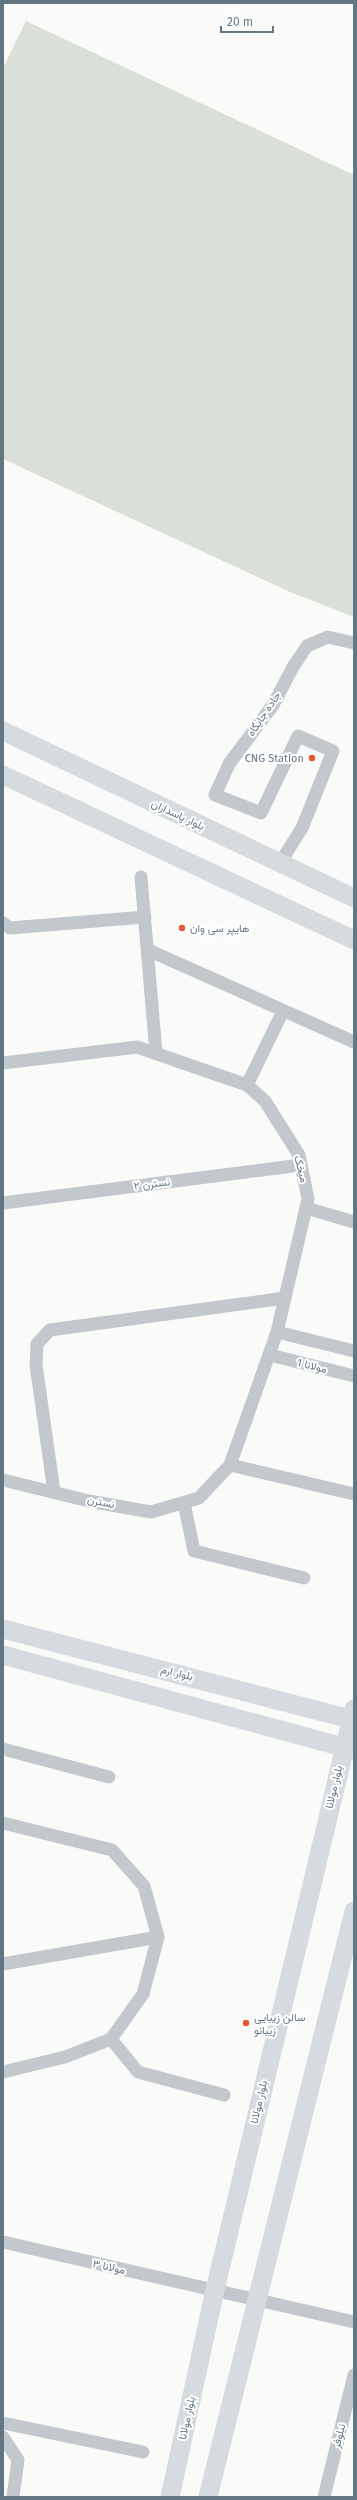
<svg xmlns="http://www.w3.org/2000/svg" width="357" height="2500" font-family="'Fira Sans',Vazirmatn,sans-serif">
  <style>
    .green { fill: #dadfd7 }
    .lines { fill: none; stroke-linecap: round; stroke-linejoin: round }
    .street { stroke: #c3c8cc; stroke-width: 13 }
    .secondary { stroke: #d6dbdf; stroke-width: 19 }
    .poi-dot { fill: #e4572e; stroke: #fff; stroke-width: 1.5 }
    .labels { text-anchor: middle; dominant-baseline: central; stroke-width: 4; stroke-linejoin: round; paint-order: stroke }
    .street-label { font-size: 11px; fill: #657683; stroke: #fff }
    .poi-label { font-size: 11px; fill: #657683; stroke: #fff; text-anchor: start }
  </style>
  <rect width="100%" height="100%" fill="#fafaf8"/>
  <polygon class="green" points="26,21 354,175 354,617 290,592 3,459 3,68"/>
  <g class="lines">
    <g class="street">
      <polyline points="280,863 302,828 333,751 298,736 261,813 215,795 229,764 273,705 293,667 307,646 328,637 354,643"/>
      <polyline points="141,877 156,1053"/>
      <polyline points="3,923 10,928 145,917"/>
      <polyline points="148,950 354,1042"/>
      <polyline points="3,1063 137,1047 247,1085 265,1101 299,1155 308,1199 277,1332 230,1465 199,1498 151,1512 89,1501 3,1480"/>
      <polyline points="247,1085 283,1011"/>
      <polyline points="3,1203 301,1165"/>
      <polyline points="306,1208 354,1222"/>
      <polyline points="277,1332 354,1351"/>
      <polyline points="270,1355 354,1376"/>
      <polyline points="230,1465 354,1494"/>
      <polyline points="54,1492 36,1365 37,1344 50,1330 285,1298"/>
      <polyline points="184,1503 194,1551 304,1578"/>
      <polyline points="3,1749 109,1777"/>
      <polyline points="3,1823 112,1850 144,1886 158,1937 143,1994 111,2039 65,2057 3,2072"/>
      <polyline points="3,1964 158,1937"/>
      <polyline points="111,2039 138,2072 224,2095"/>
      <polyline points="3,2242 354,2322"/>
      <polyline points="3,2423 143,2452"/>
      <polyline points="3,2437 18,2460 13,2497"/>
      <polyline points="324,2497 354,2375"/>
    </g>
    <g class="secondary">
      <polyline points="3,731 354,898"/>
      <polyline points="3,775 354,940"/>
      <polyline points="3,1629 354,1720"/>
      <polyline points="3,1655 354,1750"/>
      <polyline points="170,2497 215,2290 354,1709"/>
      <polyline points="208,2497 354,1911"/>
    </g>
  </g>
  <g class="poi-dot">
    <circle cx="312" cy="758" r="4"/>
    <circle cx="182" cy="928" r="4"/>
    <circle cx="246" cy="2023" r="4"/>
  </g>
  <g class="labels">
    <g class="street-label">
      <text transform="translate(264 714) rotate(-56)">جاده جایگاه</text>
      <text transform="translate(178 815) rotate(25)">بلوار پاسداران</text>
      <text transform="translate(301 1169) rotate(76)">میخک</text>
      <text transform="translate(152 1184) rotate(-7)">نسترن ۲</text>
      <text transform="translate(312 1366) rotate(14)">مولانا 1</text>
      <text transform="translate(101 1502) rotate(11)">نسترن</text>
      <text transform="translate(177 1673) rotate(14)">بلوار ارم</text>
      <text transform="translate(334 1787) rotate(-77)">بلوار مولانا</text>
      <text transform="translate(259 2102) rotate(-77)">بلوار مولانا</text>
      <text transform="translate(109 2267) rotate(13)">مولانا ۳</text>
      <text transform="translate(187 2418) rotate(-78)">بلوار مولانا</text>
      <text transform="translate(339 2436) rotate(-76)">نیلوفر</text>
    </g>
    <g class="poi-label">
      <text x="304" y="758" text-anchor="end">CNG Station</text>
      <text x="190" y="928">هایپر سی وان</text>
      <text x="254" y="2017">سالن‌ زیبایی<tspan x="254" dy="13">زیبانو</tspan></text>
    </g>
  </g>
  <rect width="357" height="2500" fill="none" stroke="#657683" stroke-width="8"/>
  <path d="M221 26v6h52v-6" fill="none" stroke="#657683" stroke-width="2"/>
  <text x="227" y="26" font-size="12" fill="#657683" stroke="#ffffff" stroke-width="3" paint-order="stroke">20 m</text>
</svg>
